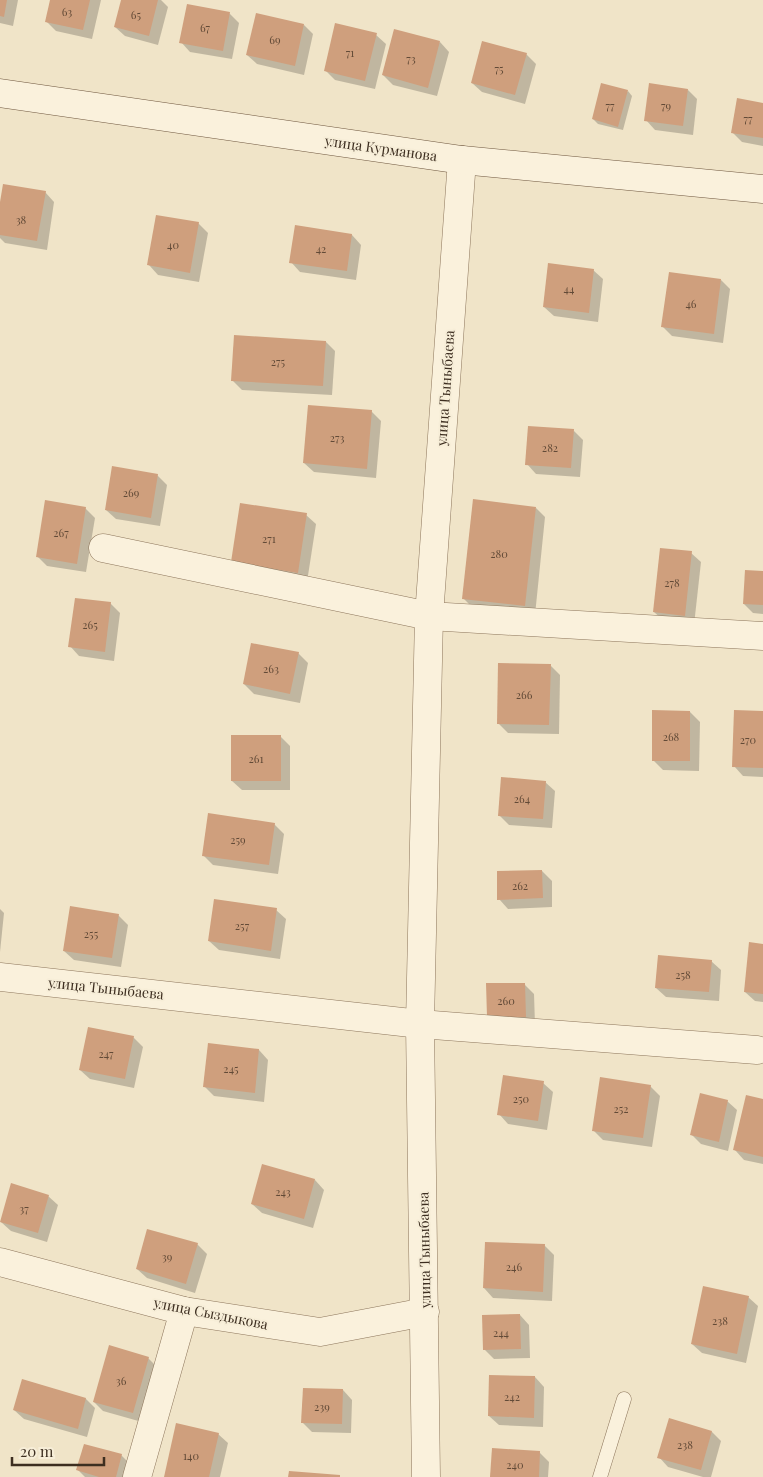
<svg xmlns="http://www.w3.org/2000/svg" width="763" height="1477" font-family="'Playfair Display',serif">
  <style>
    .shadow { fill: #0003 }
    .building { fill: #cf9f7d }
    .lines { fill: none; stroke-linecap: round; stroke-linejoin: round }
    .lane-casing { stroke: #8d765c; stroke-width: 15 }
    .street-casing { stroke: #8d765c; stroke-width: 29 }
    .secondary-casing { stroke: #6f573f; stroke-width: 29 }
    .lane { stroke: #faf1dc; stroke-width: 14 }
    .street { stroke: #faf1dc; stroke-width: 28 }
    .secondary { stroke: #faf1dc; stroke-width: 28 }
    .labels { text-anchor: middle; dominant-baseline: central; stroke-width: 4; stroke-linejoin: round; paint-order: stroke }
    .number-label { font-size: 11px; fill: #624a37 }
    .street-label { font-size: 14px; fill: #3d2e20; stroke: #f7eed8 }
  </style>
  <rect width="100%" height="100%" fill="#f0e4c8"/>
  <g class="shadow">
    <polygon points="0,0 18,0 13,26 0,23"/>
    <polygon points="51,0 101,0 92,39 56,31 46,21"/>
    <polygon points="122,0 161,0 168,7 158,45 125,36 115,27"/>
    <polygon points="229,13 239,23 232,59 190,52 181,42"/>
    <polygon points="304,25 313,34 304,75 257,64 247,55"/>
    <polygon points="376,35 386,44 375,89 335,80 325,70"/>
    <polygon points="440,42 449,52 437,96 393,85 383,75"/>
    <polygon points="526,54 536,64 525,104 482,92 472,83"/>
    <polygon points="688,90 697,99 693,135 655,130 646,120"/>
    <polygon points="628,91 632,96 623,130 598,124 593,119"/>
    <polygon points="763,104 763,146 742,142 733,133"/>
    <polygon points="45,192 54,202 47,250 5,243 0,238 0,210"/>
    <polygon points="198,223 208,233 199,282 158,275 149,265"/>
    <polygon points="296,227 352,235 361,245 356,280 300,272 291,262"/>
    <polygon points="593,270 603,279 598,322 554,316 544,307"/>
    <polygon points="721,280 730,289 723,343 672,336 662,326"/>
    <polygon points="326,342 335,351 332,395 242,390 232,380"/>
    <polygon points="371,411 381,421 376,478 314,472 304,463"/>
    <polygon points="574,431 583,440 580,477 536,474 527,464"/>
    <polygon points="157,475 167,485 160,526 116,519 106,510"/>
    <polygon points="85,508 95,518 86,572 47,566 37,556"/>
    <polygon points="536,508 545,517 535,615 473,608 463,598"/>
    <polygon points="306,515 316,524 307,582 242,572"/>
    <polygon points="691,553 701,562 694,625 664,621 654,612"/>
    <polygon points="763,572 763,614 753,613 744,604"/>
    <polygon points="110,603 120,613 114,661 79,656 70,646"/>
    <polygon points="298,653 308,663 300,703 254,694 244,684"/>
    <polygon points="551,666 560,675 559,734 508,733 498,723"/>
    <polygon points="690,712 700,722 699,771 663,770 653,760"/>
    <polygon points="763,713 763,777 743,776 734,766"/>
    <polygon points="280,736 290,746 290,790 242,790 232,781"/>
    <polygon points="545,782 555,791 552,828 509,825 499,815"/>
    <polygon points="274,824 284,834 278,874 213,865 203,855"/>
    <polygon points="542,871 552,881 552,907 508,909 499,899"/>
    <polygon points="0,909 4,913 0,952"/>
    <polygon points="276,910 286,919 280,959 219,950 209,941"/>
    <polygon points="118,915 128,925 121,967 74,960 64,951"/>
    <polygon points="763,945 763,1002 755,1001 745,992"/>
    <polygon points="711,961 721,970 719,1001 666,997 656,988"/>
    <polygon points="524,984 534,994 535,1026 498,1026"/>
    <polygon points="133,1037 143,1047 134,1088 90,1079 80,1070"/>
    <polygon points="209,1045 259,1050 268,1060 264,1102 214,1096 204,1086"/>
    <polygon points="543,1083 553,1092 547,1130 508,1124 499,1114"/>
    <polygon points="650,1086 660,1096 652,1147 603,1140 593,1130"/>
    <polygon points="763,1100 763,1164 744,1160 735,1150"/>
    <polygon points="727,1101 737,1110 728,1151 701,1144 692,1135"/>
    <polygon points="315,1180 324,1190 313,1228 262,1213 252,1204"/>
    <polygon points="48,1196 58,1205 47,1242 11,1231 1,1222"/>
    <polygon points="197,1244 207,1254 195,1293 147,1278 137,1269"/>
    <polygon points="545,1246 554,1255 552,1301 493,1298 484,1288"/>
    <polygon points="748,1297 758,1306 746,1363 702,1353 692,1344"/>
    <polygon points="520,1315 529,1325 530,1358 494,1359 484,1349"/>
    <polygon points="148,1358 158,1368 142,1422 103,1411 94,1402"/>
    <polygon points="535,1377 544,1387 543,1427 499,1425 489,1416"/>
    <polygon points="23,1380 86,1399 95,1408 87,1437 24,1419 14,1410"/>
    <polygon points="343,1390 352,1400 351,1433 312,1432 302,1422"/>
    <polygon points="670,1420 712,1432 721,1441 711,1477 703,1477 668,1467 659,1457"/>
    <polygon points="218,1434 228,1443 220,1477 165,1477"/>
    <polygon points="539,1452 549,1462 548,1477 492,1477"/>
    <polygon points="121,1455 131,1465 128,1477 85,1477 78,1470"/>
  </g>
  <g class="building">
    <polygon points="0,0 7,0 4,17 0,16"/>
    <polygon points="50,0 90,0 83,30 45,22"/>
    <polygon points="121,0 158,0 149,36 114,27"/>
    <polygon points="187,4 230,12 223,51 179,43"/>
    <polygon points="256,13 304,24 295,66 246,55"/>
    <polygon points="335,23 377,33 365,81 324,71"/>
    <polygon points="394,29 440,41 428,88 382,75"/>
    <polygon points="482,41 527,53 515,95 471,83"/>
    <polygon points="601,83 628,90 618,127 592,119"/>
    <polygon points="649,83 688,89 683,126 644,121"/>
    <polygon points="737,98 763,103 763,138 731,133"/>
    <polygon points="3,184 46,191 37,241 0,235 0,202"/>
    <polygon points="156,215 199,222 190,273 147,265"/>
    <polygon points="295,225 352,234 347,271 289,263"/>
    <polygon points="548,263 594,269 589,313 543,307"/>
    <polygon points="669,272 721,279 714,334 661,327"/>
    <polygon points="234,335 326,341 323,386 231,381"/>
    <polygon points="308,405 372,410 367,469 303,463"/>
    <polygon points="528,426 574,429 571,468 525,465"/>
    <polygon points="112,466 158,474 151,518 105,510"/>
    <polygon points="473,499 536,507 525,606 462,599"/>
    <polygon points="45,500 86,507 77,564 36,557"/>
    <polygon points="240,503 307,513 298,573 231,562"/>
    <polygon points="660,548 692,551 685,616 653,612"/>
    <polygon points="745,570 763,571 763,605 743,604"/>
    <polygon points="75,598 111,602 105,652 68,647"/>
    <polygon points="251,643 299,652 290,694 243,684"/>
    <polygon points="498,663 551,664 549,725 497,724"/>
    <polygon points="652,710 690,711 690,761 652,761"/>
    <polygon points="734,710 763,711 763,768 732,767"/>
    <rect x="231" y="735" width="50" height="46"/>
    <polygon points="501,777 546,781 543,819 498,816"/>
    <polygon points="208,813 275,823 269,865 202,856"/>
    <polygon points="542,870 543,898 497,900 497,871"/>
    <polygon points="214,899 277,908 271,951 208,941"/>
    <polygon points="70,906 119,914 112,958 63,951"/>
    <polygon points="749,942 763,944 763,994 744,992"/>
    <polygon points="658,955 712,960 709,992 655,988"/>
    <polygon points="486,983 525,983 526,1017 487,1017"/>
    <polygon points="88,1027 134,1036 125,1079 79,1070"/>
    <polygon points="208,1043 259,1049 255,1093 203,1087"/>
    <polygon points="503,1075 544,1081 538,1121 497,1115"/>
    <polygon points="600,1077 651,1085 643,1138 592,1131"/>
    <polygon points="700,1093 728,1100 719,1142 690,1135"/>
    <polygon points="746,1095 763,1099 763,1157 733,1150"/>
    <polygon points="262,1164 315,1179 304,1219 251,1204"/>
    <polygon points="11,1183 49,1195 38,1233 0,1222"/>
    <polygon points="147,1229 198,1243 186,1284 136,1269"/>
    <polygon points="485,1242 545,1244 543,1292 483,1288"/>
    <polygon points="703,1286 749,1296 737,1354 691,1344"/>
    <polygon points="520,1314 521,1349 483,1350 482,1315"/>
    <polygon points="109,1345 149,1357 133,1413 93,1402"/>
    <polygon points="489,1375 535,1376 534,1418 488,1416"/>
    <polygon points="22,1379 86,1398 78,1429 13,1410"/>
    <polygon points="303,1388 343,1389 342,1424 301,1423"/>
    <polygon points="669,1418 712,1431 701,1470 657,1458"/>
    <polygon points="176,1423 219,1433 209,1477 164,1477"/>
    <polygon points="84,1444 122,1454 116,1477 99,1477 76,1470"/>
    <polygon points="492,1448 540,1451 539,1477 490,1477"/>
    <polygon points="289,1471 340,1475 340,1477 288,1477"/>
  </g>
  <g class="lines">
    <defs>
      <polyline id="lane" points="600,1477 624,1399"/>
      <g id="street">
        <polyline points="103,548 429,616 763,636"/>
        <polyline points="0,977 420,1024 757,1050"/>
        <polyline points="0,1262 184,1311 320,1332 425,1312"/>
        <polyline points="137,1477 184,1311"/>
        <polyline points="426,1477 420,1024 429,616 462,160"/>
      </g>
      <polyline id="secondary" points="0,93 462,160 763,189"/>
    </defs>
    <use href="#lane" class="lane-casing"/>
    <use href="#street" class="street-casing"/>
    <use href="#secondary" class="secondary-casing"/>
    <use href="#lane" class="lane"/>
    <use href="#street" class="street"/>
    <use href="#secondary" class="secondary"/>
  </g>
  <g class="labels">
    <g class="number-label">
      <text x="67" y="11">63</text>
      <text x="136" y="14">65</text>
      <text x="205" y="27">67</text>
      <text x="275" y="39">69</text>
      <text x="350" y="52">71</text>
      <text x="411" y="58">73</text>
      <text x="499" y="68">75</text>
      <text x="610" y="105">77</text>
      <text x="666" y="105">79</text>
      <text x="748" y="118">77</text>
      <text x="21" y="219">38</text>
      <text x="173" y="244">40</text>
      <text x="321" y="248">42</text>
      <text x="569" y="288">44</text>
      <text x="691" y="303">46</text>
      <text x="278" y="361">275</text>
      <text x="337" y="437">273</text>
      <text x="550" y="447">282</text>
      <text x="131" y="492">269</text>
      <text x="61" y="532">267</text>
      <text x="269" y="538">271</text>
      <text x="499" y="553">280</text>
      <text x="672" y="582">278</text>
      <text x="90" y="624">265</text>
      <text x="271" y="668">263</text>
      <text x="524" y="694">266</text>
      <text x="671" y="736">268</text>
      <text x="748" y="739">270</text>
      <text x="256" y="758">261</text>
      <text x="522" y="798">264</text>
      <text x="238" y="839">259</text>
      <text x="520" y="885">262</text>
      <text x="242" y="925">257</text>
      <text x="91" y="933">255</text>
      <text x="683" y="974">258</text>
      <text x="506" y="1000">260</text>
      <text x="106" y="1053">247</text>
      <text x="231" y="1068">245</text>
      <text x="521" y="1098">250</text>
      <text x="621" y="1108">252</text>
      <text x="283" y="1191">243</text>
      <text x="24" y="1208">37</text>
      <text x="167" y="1256">39</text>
      <text x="514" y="1266">246</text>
      <text x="720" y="1320">238</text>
      <text x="501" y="1332">244</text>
      <text x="121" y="1380">36</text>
      <text x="512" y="1396">242</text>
      <text x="322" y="1406">239</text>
      <text x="685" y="1444">238</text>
      <text x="191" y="1455">140</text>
      <text x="515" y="1464">240</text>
    </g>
    <g class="street-label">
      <text transform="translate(381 148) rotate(8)">улица Курманова</text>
      <text transform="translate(445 388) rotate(-86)">улица Тыныбаева</text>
      <text transform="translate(106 988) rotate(6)">улица Тыныбаева</text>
      <text transform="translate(424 1250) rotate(-91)">улица Тыныбаева</text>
      <text transform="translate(211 1313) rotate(11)">улица Сыздыкова</text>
    </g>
  </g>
  <path d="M12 1457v8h92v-8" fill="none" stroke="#3d2e20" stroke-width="2.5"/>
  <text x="20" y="1457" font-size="15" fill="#3d2e20" stroke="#f7eed8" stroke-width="4" paint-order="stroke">20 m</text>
</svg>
